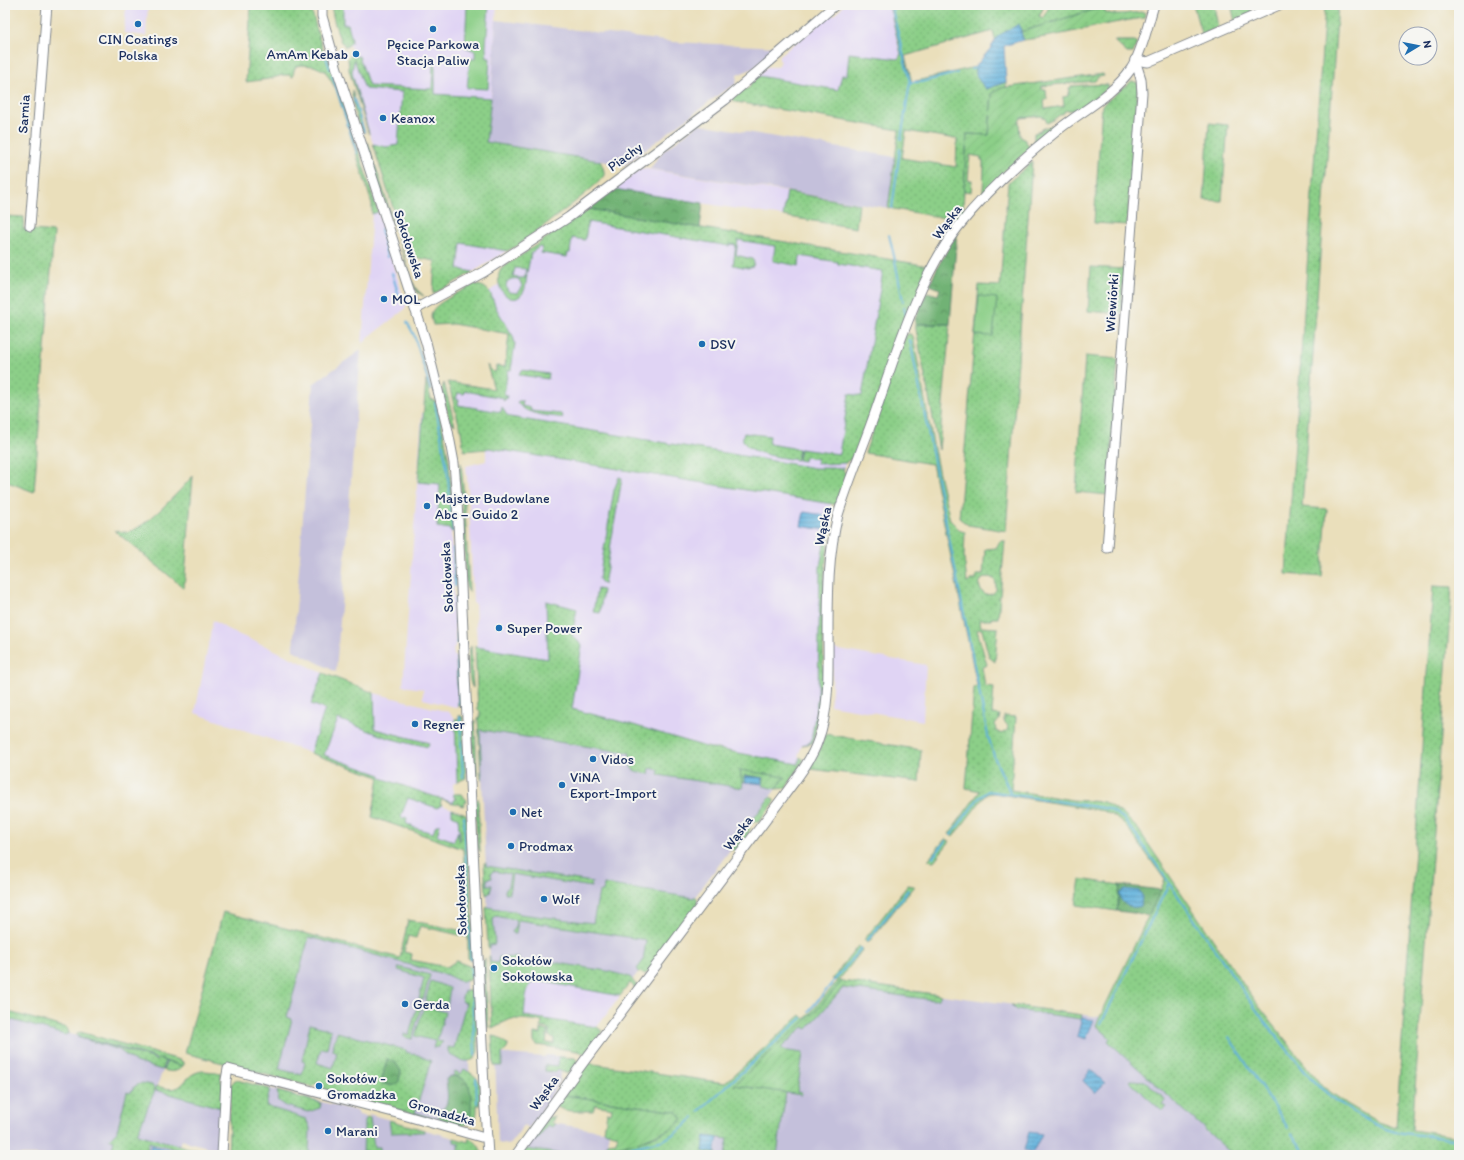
<svg xmlns="http://www.w3.org/2000/svg" width="1464" height="1160" font-family="Itim,sans-serif">
  <style>
    .built { fill: #e0d4f4 }
    .industrial { fill: #c4c0db }
    .grass { fill: url(#grass-dots); stroke: #547f73; fill-rule: evenodd }
    .forest { fill: url(#forest-crowns); stroke: #467069 }
    .garden { fill: url(#garden-furrows); stroke: #547f73 }
    .pitch { fill: #8ccf88; stroke: #547f73 }
    .water { fill: url(#water-rules); stroke: #3e709d }
    .lines { fill: none; stroke-linecap: round; stroke-linejoin: round }
    .stream { stroke: #61b1dc; stroke-width: 2 }
    .minor-casing { stroke: #82878c; stroke-width: 11 }
    .minor { stroke: #fff; stroke-width: 9 }
    .poi-dot { fill: #1f6fb2; stroke: #f6f6f2; stroke-width: 1.5 }
    .labels { text-anchor: middle; dominant-baseline: central; stroke-width: 4; stroke-linejoin: round; paint-order: stroke }
    .poi-label { font-size: 14px; fill: #1b2f5e; stroke: #f6f6f2; text-anchor: start }
    .street-label { font-size: 14px; fill: #1b2f5e; stroke: #f6f6f2 }
  </style>
  <defs>
    <pattern id="grass-dots" width="8" height="8" patternUnits="userSpaceOnUse"><rect width="8" height="8" fill="#8ccf88"/><path d="M2 2h.1M6 6h.1" fill="none" stroke="#78b278" stroke-width="1.8" stroke-linecap="round"/></pattern>
    <pattern id="forest-crowns" width="20" height="18" patternUnits="userSpaceOnUse"><rect width="20" height="18" fill="#71b274"/><path d="M2 6a3 3 0 1 1 6 0M12 15a3 3 0 1 1 6 0" fill="none" stroke="#5c9162"/></pattern>
    <pattern id="garden-furrows" width="10" height="10" patternUnits="userSpaceOnUse"><rect width="10" height="10" fill="#8ccf88"/><path d="M-1 1l2-2M0 10L10 0M9 11l2-2" fill="none" stroke="#78b278"/></pattern>
    <pattern id="water-rules" width="6" height="5" patternUnits="userSpaceOnUse"><rect width="6" height="5" fill="#61b1dc"/><path d="M0 2.5h6" fill="none" stroke="#4f90b6"/></pattern>
  </defs>
  <rect width="100%" height="100%" fill="#f6f6f2"/>
  <filter id="ink" filterUnits="userSpaceOnUse"><feTurbulence type="fractalNoise" baseFrequency=".025" numOctaves="2"/><feDisplacementMap in="SourceGraphic" scale="8" xChannelSelector="R" yChannelSelector="G"/><feConvolveMatrix kernelMatrix="1 2 1 2 8 2 1 2 1" color-interpolation-filters="sRGB"/></filter>
  <filter id="wash" filterUnits="userSpaceOnUse"><feTurbulence type="fractalNoise" baseFrequency=".012" numOctaves="4" result="noise"/><feDisplacementMap in="SourceGraphic" scale="16" xChannelSelector="R" yChannelSelector="G"/><feGaussianBlur stdDeviation="0.9" result="paint"/><feColorMatrix in="noise" values="0 0 0 0 0 0 0 0 0 0 0 0 0 0 0 0 0 1.4 0 .05"/><feComposite in="paint" operator="in"/></filter>
  <g filter="url(#wash)">
    <rect width="100%" height="100%" fill="#eadfbb"/>
    <g class="built">
      <polygon points="126,5 148,5 146,36 124,33"/>
      <polygon points="331,5 497,5 491,98 402,92 394,209 360,103 352,73 354,57 350,45 345,48 344,44 341,42 334,21"/>
      <polygon points="844,5 889,5 901,54 898,59 849,54 847,76 842,75 839,90 757,76 767,67 778,67 781,61 779,60 779,56 830,15 835,15"/>
      <polygon points="641,168 787,192 783,216 614,189"/>
      <polygon points="589,209 929,266 854,459 846,461 843,470 848,477 456,411 448,382 501,391 509,334 487,293 498,285 503,268"/>
      <polygon points="378,212 406,306 404,310 366,339 367,340 362,344 372,214"/>
      <polygon points="461,243 507,251 473,272 458,269"/>
      <polygon points="422,413 435,413 443,449 437,527 450,529 451,531 455,628 455,647 453,648 454,656 456,657 458,706 455,707 423,699 423,689 403,686"/>
      <polygon points="486,448 489,448 831,504 820,567 818,696 811,743 802,745 798,757 800,758 798,764 704,746 630,724 572,709 478,703 475,645 477,645 475,603 473,603 469,500 466,466 486,461"/>
      <polygon points="213,620 230,631 268,647 323,673 311,704 375,729 374,693 449,712 455,719 457,782 453,784 454,803 195,713"/>
      <polygon points="833,649 926,665 923,721 830,705 832,690"/>
      <polygon points="409,794 462,812 463,849 398,826"/>
      <polygon points="490,962 630,983 597,1027 493,1011"/>
    </g>
    <g class="industrial">
      <polygon points="496,20 673,42 778,47 754,68 737,75 736,84 721,93 625,165 486,142 491,98"/>
      <polygon points="699,124 895,157 888,208 650,169 663,151"/>
      <polygon points="361,350 336,672 293,650 313,384"/>
      <polygon points="480,730 785,777 630,983 494,962 490,962"/>
      <polygon points="309,935 466,978 471,1116 457,1125 376,1102 381,1083 322,1088 323,1085 317,1083 315,1086 271,1075"/>
      <polygon points="842,981 1100,1017 1096,1025 1238,1155 613,1155 650,1147 777,1048 814,1014"/>
      <polygon points="5,1016 153,1057 155,1059 167,1061 155,1090 221,1108 220,1130 218,1130 217,1137 219,1138 219,1150 181,1140 179,1146 212,1155 5,1155"/>
      <polygon points="495,1053 544,1057 547,1055 575,1058 564,1073 561,1072 559,1078 561,1080 543,1109 529,1128 524,1125 509,1145 498,1143"/>
      <polygon points="237,1080 357,1111 359,1115 366,1117 370,1118 369,1114 468,1142 475,1155 228,1155 231,1084"/>
      <polygon points="545,1122 609,1132 606,1149 607,1155 521,1155"/>
    </g>
    <g class="grass">
      <polygon points="251,5 310,5 322,48 324,53 327,53 329,58 378,212 372,214 372,204 336,89 330,79 325,71 314,66 302,65 296,66 294,70 293,77 289,75 283,75 269,79 246,82"/>
      <path d="M331,5H343V24H348L352,40V41L350,40L352,42L346,47L345,48L344,44L341,42C336,30 333,18 331,5Z"/>
      <polygon points="562,5 637,7 669,6 670,8 630,10"/>
      <path d="M889,5H1045L1039,16L1043,18L1050,5H1090L1091,6L1096,5H1108L1021,32L1019,24L995,40L993,31L905,56L912,82L975,67V72L986,89L1006,82V88L992,93L989,135L967,134L963,209L966,210L956,220L888,208L899,130L736,102L732,99L743,88L748,89L752,82L759,76L838,90L842,75H847L849,53L898,59L901,54ZM906,131L957,139L956,167L902,158Z"/>
      <polygon points="1193,5 1214,5 1218,27 1202,36"/>
      <polygon points="1231,5 1250,5 1252,14 1235,21"/>
      <polygon points="1325,5 1338,5 1302,507 1327,509 1322,577 1286,574"/>
      <path d="M353,53L354,57L359,56L369,86L432,89L433,63H435V94L491,98L486,142L600,161C602,165 605,171 604,175C601,185 529,236 517,246L507,251L461,243L458,269L473,272L433,294L435,261L408,256L373,144L386,147L398,145L402,92L365,89L354,59L352,73L369,134L349,70L348,58Z"/>
      <polygon points="1132,81 1138,83 1127,225 1094,223 1102,105"/>
      <path d="M352,90L365,133C356,128 352,100 352,90Z"/>
      <polygon points="1209,123 1228,125 1222,201 1204,200"/>
      <polygon points="368,142 413,283 417,290 424,296 417,292 413,285 394,226 377,180 367,148"/>
      <polygon points="1032,162 1006,531 968,525 959,518 979,285 1000,286 1008,183"/>
      <polygon points="787,192 859,204 856,228 783,216"/>
      <path d="M589,209L929,266L854,459L847,461L846,463L820,464L817,463V459L805,457L804,461L798,460L800,449L839,454L849,394L862,396L883,271L838,264V262L800,256L799,266L773,261L775,246L738,240L736,255L752,259L754,262L753,266L748,268L733,265L736,245L730,244L729,246L588,222L585,240L572,238L570,253H568L567,257L541,253L542,248L539,247L531,253L527,273H526V269L515,268L513,276L518,277V279C509,277 502,284 509,292L517,293L522,286L519,280V278H525V275H527C526,280 526,287 524,291C513,311 491,287 501,269Z"/>
      <polygon points="5,216 24,217 23,229 54,232 34,492 5,481"/>
      <polygon points="1091,267 1124,269 1121,314 1088,311"/>
      <path d="M475,284L484,287L490,292L496,308L513,336L515,344L511,370H508L504,395L507,396L506,399L503,401L504,398L465,391L464,394L458,393L456,399H459L458,405L501,412L502,407L506,414L510,417L815,468H844L843,470L848,477L838,505L489,448L486,449L464,451L460,425L459,424L448,382L494,389L487,365L493,372L496,371V366L505,367L509,334L453,324L433,325C432,321 430,316 432,312C436,302 465,290 475,284Z"/>
      <polygon points="915,324 950,324 939,450"/>
      <path d="M907,334H910L913,336L937,465L950,520L961,531L965,532L964,557L967,583L970,582V580H976V575H983L985,549L996,548L1000,541H1005L998,618H991V620H980L981,627L998,628L995,662L989,657L982,630L981,629L977,630L987,665L982,667L985,686L994,687L992,714L1000,715L999,720L995,725L996,731L1002,734L1007,731L1008,726L1004,721V716L1016,717L1011,790L1072,800L1104,802L1123,814L1138,829L1254,1000L1322,1086L1347,1104L1376,1121L1396,1128L1433,586L1452,587L1412,1130L1459,1137V1155H1233L1108,1041L1110,1038L1096,1025L1137,940L1165,880L1127,827L1115,817L1104,811L993,793L987,794L984,797L953,837L949,834L980,791L966,788L974,688L977,685L932,464L865,453L905,337ZM989,577L994,579L996,584V590L992,594L986,595L981,591L979,584L982,579Z"/>
      <polygon points="1085,356 1118,359 1108,495 1076,492"/>
      <polygon points="522,370 549,374 548,379 520,375 519,373"/>
      <polygon points="426,380 431,399 436,401 438,404 449,461 455,530 454,532 451,531 450,529 437,527 440,484 418,482"/>
      <polygon points="444,383 455,425 450,422 442,389"/>
      <path d="M519,401H523L522,406L531,408V411L561,414L563,418C549,415 526,416 517,402Z"/>
      <path d="M744,433L770,436L769,444L799,449L797,460C785,458 734,453 744,433Z"/>
      <polygon points="461,463 465,509 469,592 466,587 462,505 459,472"/>
      <path d="M193,476L184,588L114,530C117,531 122,532 126,532C143,532 181,489 193,476Z"/>
      <polygon points="619,477 622,478 604,585 599,579 614,490"/>
      <polygon points="828,522 831,527 826,559 824,583 823,673 821,702 813,743 802,745 811,742 818,696 820,567"/>
      <polygon points="597,589 603,590 600,613 593,612"/>
      <path d="M546,601L577,609L572,636L582,645L572,709L630,724L706,747L798,764L800,757L804,760L786,788L776,789L784,778L740,771L743,788L658,775L659,770L650,768L649,774C632,771 629,771 630,753L480,730L482,779H481L478,718L480,717V711L478,710L475,645L477,647L548,659Z"/>
      <path d="M471,646L473,688C468,682 467,654 471,646Z"/>
      <polygon points="456,657 461,661 463,702 458,706"/>
      <path d="M323,673L374,693L375,729L429,743L428,747L416,744L415,745L388,738L338,719L324,755L381,775V778L453,803L454,799H456L455,797H454L453,794H461L467,800L463,806L442,799L440,804L442,805L437,808L408,798L401,816L402,818L404,819V817L407,818L406,823L409,825H412V827L433,833L436,825H440L437,835L454,841L458,831L459,840L460,841V830L459,829L458,818L452,815V809L466,814L467,817L474,959L470,960L468,958V937L420,926L416,938L408,936L404,952L412,954L411,960L447,967L456,961L474,968L473,976L470,980L461,982L447,975L309,937L287,1017L292,1019L279,1069L302,1075L305,1062L302,1061L310,1024L331,1030L327,1049L321,1048L317,1063L333,1068L337,1052L332,1050L337,1032L406,1050V1052L418,1055L431,1061L415,1113L457,1125L464,1080L458,1076H453L455,1071L461,1074L464,1069C484,1080 480,1084 480,1105H477C477,1116 477,1125 464,1124L463,1128L361,1100V1098L346,1095V1096L324,1090L322,1088L323,1085L317,1083L313,1087L185,1053L223,912L400,958L408,920L468,932L463,849L372,817L379,777L310,753L325,709L311,704Z"/>
      <polygon points="459,715 463,717 466,778 457,782 455,719 459,719"/>
      <polygon points="475,720 477,777 474,773 472,725"/>
      <polygon points="825,734 921,750 919,782 810,769 820,749"/>
      <polygon points="770,797 774,799 774,803 759,822 751,822"/>
      <polygon points="478,798 480,852 477,846 475,802"/>
      <path d="M748,826L750,828C747,838 742,851 730,850Z"/>
      <polygon points="945,839 950,841 934,861 928,860"/>
      <polygon points="484,863 486,863 486,866 592,882 591,887 512,874 509,894 505,893 505,890 508,886 510,874 493,871 491,873 492,878 487,879 487,885 492,885 490,893 486,895"/>
      <polygon points="1080,879 1120,885 1117,911 1076,905"/>
      <polygon points="604,884 694,898 695,896 697,898 698,904 646,974 638,972 637,969 643,961 646,940 518,920 516,934 514,934 512,931 515,927 516,920 495,916 493,918 495,944 490,945 490,948 488,948 486,908 487,907 518,912 520,914 593,923 599,892 603,892"/>
      <polygon points="908,885 914,886 868,943 864,940"/>
      <path d="M858,946L863,949L839,980L842,981L816,1011L735,1085L786,1092L777,1155H725L728,1139L705,1136L703,1151L717,1153L716,1155H607L606,1149C632,1143 663,1138 683,1119L677,1112L564,1095L587,1063L725,1083L801,1015L805,1019L838,981L832,979Z"/>
      <path d="M489,956H490V962L498,963L499,957L519,958V962L539,965L540,960L607,971L630,977L637,986L635,988L630,983L620,996L540,981C536,982 533,982 530,985C525,992 525,1007 524,1016L597,1027L602,1031L586,1054L577,1051L537,1045L534,1042V1033L541,1034V1029L548,1031L546,1043L554,1044V1038L549,1036V1029L541,1027L542,1021L521,1019H511L492,1028Z"/>
      <polygon points="485,958 488,1028 485,1023 483,964"/>
      <polygon points="399,967 430,975 423,1000 419,999 424,978 398,970"/>
      <polygon points="431,981 450,988 447,1007 425,1001"/>
      <path d="M466,990L471,991L476,998L478,1051L474,1059C465,1064 458,1059 450,1055L448,1051V1047L454,1048L466,1003L461,1001L464,991Z"/>
      <polygon points="417,1006 421,1007 412,1039 404,1037 404,1034 409,1035"/>
      <polygon points="424,1006 445,1012 437,1041 443,1042 438,1047 433,1048 435,1041 415,1036"/>
      <polygon points="5,1011 67,1028 69,1033 65,1035 5,1018"/>
      <polygon points="80,1032 180,1060 183,1062 183,1066 158,1059 166,1061 162,1070 135,1062 119,1050 77,1037 152,1058 156,1061 157,1060 153,1057 77,1036 77,1034"/>
      <polygon points="492,1036 498,1037 508,1045 507,1049 502,1054 502,1066 494,1066"/>
      <polygon points="559,1057 575,1058 578,1062 568,1074 558,1070 556,1072 545,1071 545,1065 558,1066"/>
      <path d="M167,1062L182,1066C178,1073 170,1072 163,1070Z"/>
      <path d="M202,1071L217,1072L221,1074V1082L223,1083L221,1108L155,1090L137,1134L215,1155H198L149,1142L146,1155H110L114,1141L109,1139L117,1131L127,1092L130,1093L135,1086L142,1083L152,1085L155,1090L157,1086C189,1096 179,1075 202,1071Z"/>
      <polygon points="237,1080 270,1089 266,1106 306,1119 310,1128 309,1155 228,1155 231,1084"/>
      <polygon points="1130,1080 1145,1081 1164,1098 1165,1101 1162,1105 1166,1107 1162,1111 1129,1081"/>
      <polygon points="277,1091 321,1103 320,1108 308,1112 286,1106 279,1101"/>
      <polygon points="367,1117 370,1118 374,1147 380,1147 380,1155 363,1155 364,1123"/>
      <polygon points="389,1120 424,1130 424,1132 391,1133"/>
      <path d="M454,1138L468,1142L469,1138C477,1142 480,1146 482,1155H459V1143L454,1142Z"/>
      <polygon points="526,1149 568,1155 521,1155"/>
    </g>
    <g class="forest">
      <polygon points="614,189 703,203 700,228 589,209"/>
      <polygon points="957,233 950,324 915,324 915,319 927,292 938,295 940,289 930,285 937,268"/>
      <polygon points="1120,885 1161,890 1149,915 1117,911"/>
      <path d="M387,1059L395,1062L401,1071L399,1081C395,1088 388,1085 381,1083Z"/>
      <path d="M451,1076C475,1076 471,1099 471,1116L457,1125L444,1122L439,1118L437,1113L438,1110L443,1109C451,1101 446,1089 446,1079Z"/>
    </g>
    <g class="garden">
      <path d="M1102,7L1106,13C1119,16 1132,12 1144,12L1145,14L1144,18C1103,23 1064,36 1023,40L1021,32Z"/>
      <polygon points="1114,41 1135,41 1137,43 1133,53 1127,53"/>
      <path d="M1103,74L1104,76L1098,77L1095,81L1041,86V89H1046L1047,100H1044L1045,109L1064,106L1063,97L1068,96V93H1070L1069,88L1072,86C1084,85 1096,84 1108,85L1109,87L1082,109L1064,111V113C1057,115 1054,121 1047,123L1045,118L1041,116L1021,118L1019,122L1020,136L1025,140L1029,146V149L1011,165L1009,166L983,192L984,167H983V160H981V157L970,155L968,180H972L971,192L964,191L967,134L989,135L992,93L1001,88Z"/>
      <polygon points="1063,118 1066,118 1066,120 1058,124 1036,142 1034,141 1034,133 1041,131 1041,129 1054,125"/>
      <polygon points="740,770 785,777 776,789 763,786 764,778 745,775 744,783 742,782"/>
      <polygon points="842,981 941,995 938,999 933,1000 843,988 807,1029 803,1027 782,1047 782,1050 803,1053 797,1092 802,1093 801,1095 734,1085 816,1011"/>
      <polygon points="1011,1005 1082,1015 1081,1019 1016,1010"/>
      <path d="M564,1095L677,1112L683,1119L671,1129L638,1142L606,1149L607,1143L616,1142L618,1135L604,1131L607,1113H611L612,1108L595,1105L593,1111C581,1110 567,1114 556,1106Z"/>
      <polygon points="548,1117 555,1117 551,1123 555,1124 552,1127 548,1125 538,1139 533,1138"/>
    </g>
    <g class="pitch">
      <polygon points="467,5 489,5 486,47 487,58 490,58 488,89 467,88 470,59 475,59 475,51 465,47"/>
      <polygon points="979,296 997,298 993,336 975,335"/>
    </g>
    <g class="water">
      <path d="M1019,24L1023,40L1004,46L1006,82L986,89C980,82 975,76 975,67L990,49L998,36Z"/>
      <polygon points="804,512 823,515 826,520 825,530 801,526"/>
      <polygon points="745,776 763,778 762,784 745,782"/>
      <path d="M1125,889L1140,891L1142,896L1141,906C1131,910 1119,904 1120,893Z"/>
      <polygon points="1082,1018 1094,1020 1086,1039 1077,1036"/>
      <polygon points="1090,1069 1105,1083 1095,1093 1083,1081"/>
      <polygon points="1029,1132 1042,1134 1033,1152 1024,1150"/>
      <polygon points="705,1136 718,1138 715,1153 703,1151"/>
      <polygon points="151,1145 189,1155 148,1155"/>
    </g>
    <g class="lines">
      <g class="stream">
        <polyline points="309,5 310,9"/>
        <polyline points="576,5 634,9"/>
        <polyline points="891,5 910,82 901,139"/>
        <polyline points="678,6 696,5"/>
        <polyline points="644,8 667,7"/>
        <polyline points="325,54 330,69"/>
        <polyline points="971,69 975,68"/>
        <polyline points="332,75 357,153"/>
        <polyline points="910,82 921,82 957,73"/>
        <polyline points="354,99 364,132"/>
        <polyline points="892,208 900,149"/>
        <polyline points="381,229 387,257"/>
        <polyline points="889,235 895,260"/>
        <polyline points="895,261 903,301"/>
        <polyline points="392,273 400,300"/>
        <polyline points="904,307 906,315"/>
        <polyline points="407,322 414,335 431,390"/>
        <polyline points="910,340 988,736 995,759 1010,792"/>
        <polyline points="435,403 447,468 453,531"/>
        <polyline points="453,548 455,586"/>
        <polyline points="455,599 456,623"/>
        <polyline points="457,633 457,643"/>
        <polyline points="458,663 460,703"/>
        <polyline points="460,717 463,777"/>
        <polyline points="464,817 471,959"/>
        <path d="M951,835L978,799L988,791L1104,808L1109,809L1123,818L1134,832L1262,1018L1311,1079C1331,1099 1369,1125 1395,1132L1459,1140"/>
        <polyline points="933,857 946,841"/>
        <polyline points="867,941 908,890"/>
        <polyline points="471,968 471,976"/>
        <polyline points="472,995 475,1055"/>
        <polyline points="809,1011 861,948"/>
        <polyline points="1101,1024 1169,883"/>
        <polyline points="1229,1037 1288,1128"/>
        <polyline points="476,1079 477,1103"/>
        <polyline points="699,1111 802,1018"/>
        <polyline points="1292,1134 1306,1155"/>
        <polyline points="607,1153 664,1140 680,1130 694,1117"/>
      </g>
    </g>
  </g>
  <g filter="url(#ink)">
    <g class="lines">
      <defs>
        <g id="minor">
          <polyline points="322,5 322,16 337,69 426,342 448,431 454,463 457,500 485,1109 488,1155"/>
          <polyline points="1135,60 1148,62 1279,5"/>
          <polyline points="30,226 47,5"/>
          <polyline points="415,309 484,272 569,217 725,100 835,5"/>
          <polyline points="1107,548 1142,93 1141,79 1135,60"/>
          <polyline points="222,1155 226,1080 228,1069 393,1112 481,1137 487,1137"/>
          <path d="M516,1155L585,1060L783,797C796,779 811,761 818,740C830,709 828,668 828,635C828,595 828,554 838,515C849,479 864,445 876,410C897,350 919,277 958,227C986,192 1023,158 1058,130C1083,110 1112,96 1131,69C1142,52 1148,24 1154,5"/>
        </g>
      </defs>
      <use href="#minor" class="minor-casing"/>
      <use href="#minor" class="minor"/>
    </g>
  </g>
  <g class="poi-dot">
    <circle cx="138" cy="24" r="4"/>
    <circle cx="433" cy="29" r="4"/>
    <circle cx="356" cy="54" r="4"/>
    <circle cx="383" cy="118" r="4"/>
    <circle cx="384" cy="299" r="4"/>
    <circle cx="702" cy="344" r="4"/>
    <circle cx="427" cy="506" r="4"/>
    <circle cx="499" cy="628" r="4"/>
    <circle cx="415" cy="724" r="4"/>
    <circle cx="593" cy="759" r="4"/>
    <circle cx="562" cy="785" r="4"/>
    <circle cx="513" cy="812" r="4"/>
    <circle cx="511" cy="846" r="4"/>
    <circle cx="544" cy="899" r="4"/>
    <circle cx="494" cy="968" r="4"/>
    <circle cx="405" cy="1004" r="4"/>
    <circle cx="319" cy="1086" r="4"/>
    <circle cx="328" cy="1131" r="4"/>
  </g>
  <g class="labels">
    <g class="poi-label">
      <text x="138" y="39" text-anchor="middle">CIN Coatings<tspan x="138" dy="16">Polska</tspan></text>
      <text x="433" y="44" text-anchor="middle">Pęcice Parkowa<tspan x="433" dy="16">Stacja Paliw</tspan></text>
      <text x="348" y="54" text-anchor="end">AmAm Kebab</text>
      <text x="391" y="118">Keanox</text>
      <text x="392" y="299">MOL</text>
      <text x="710" y="344">DSV</text>
      <text x="435" y="498">Majster Budowlane<tspan x="435" dy="16">Abc – Guido 2</tspan></text>
      <text x="507" y="628">Super Power</text>
      <text x="423" y="724">Regner</text>
      <text x="601" y="759">Vidos</text>
      <text x="570" y="777">ViNA<tspan x="570" dy="16">Export-Import</tspan></text>
      <text x="521" y="812">Net</text>
      <text x="519" y="846">Prodmax</text>
      <text x="552" y="899">Wolf</text>
      <text x="502" y="960">Sokołów<tspan x="502" dy="16">Sokołowska</tspan></text>
      <text x="413" y="1004">Gerda</text>
      <text x="327" y="1078">Sokołów -<tspan x="327" dy="16">Gromadzka</tspan></text>
      <text x="336" y="1131">Marani</text>
    </g>
    <g class="street-label">
      <text transform="translate(24 114) rotate(-86)">Sarnia</text>
      <text transform="translate(625 157) rotate(-36)">Piachy</text>
      <text transform="translate(947 222) rotate(-53)">Wąska</text>
      <text transform="translate(409 244) rotate(72)">Sokołowska</text>
      <text transform="translate(1112 303) rotate(-86)">Wiewiórki</text>
      <text transform="translate(823 526) rotate(-78)">Wąska</text>
      <text transform="translate(447 577) rotate(-93)">Sokołowska</text>
      <text transform="translate(738 833) rotate(-53)">Wąska</text>
      <text transform="translate(461 900) rotate(-92)">Sokołowska</text>
      <text transform="translate(544 1093) rotate(-54)">Wąska</text>
      <text transform="translate(442 1112) rotate(16)">Gromadzka</text>
    </g>
  </g>
  <rect width="1464" height="1160" fill="none" stroke="#f6f6f2" stroke-width="20"/>
  <g transform="translate(1418 46) rotate(80)"><circle r="19" fill="#f6f6f2" stroke="#9ea6b7"/>
  <path d="M0-3L7 15L0 10L-7 15Z" fill="#1f6fb2"/>
  <text y="-6" font-size="11" font-weight="bold" text-anchor="middle" fill="#1b2f5e">N</text>
  </g>
</svg>
